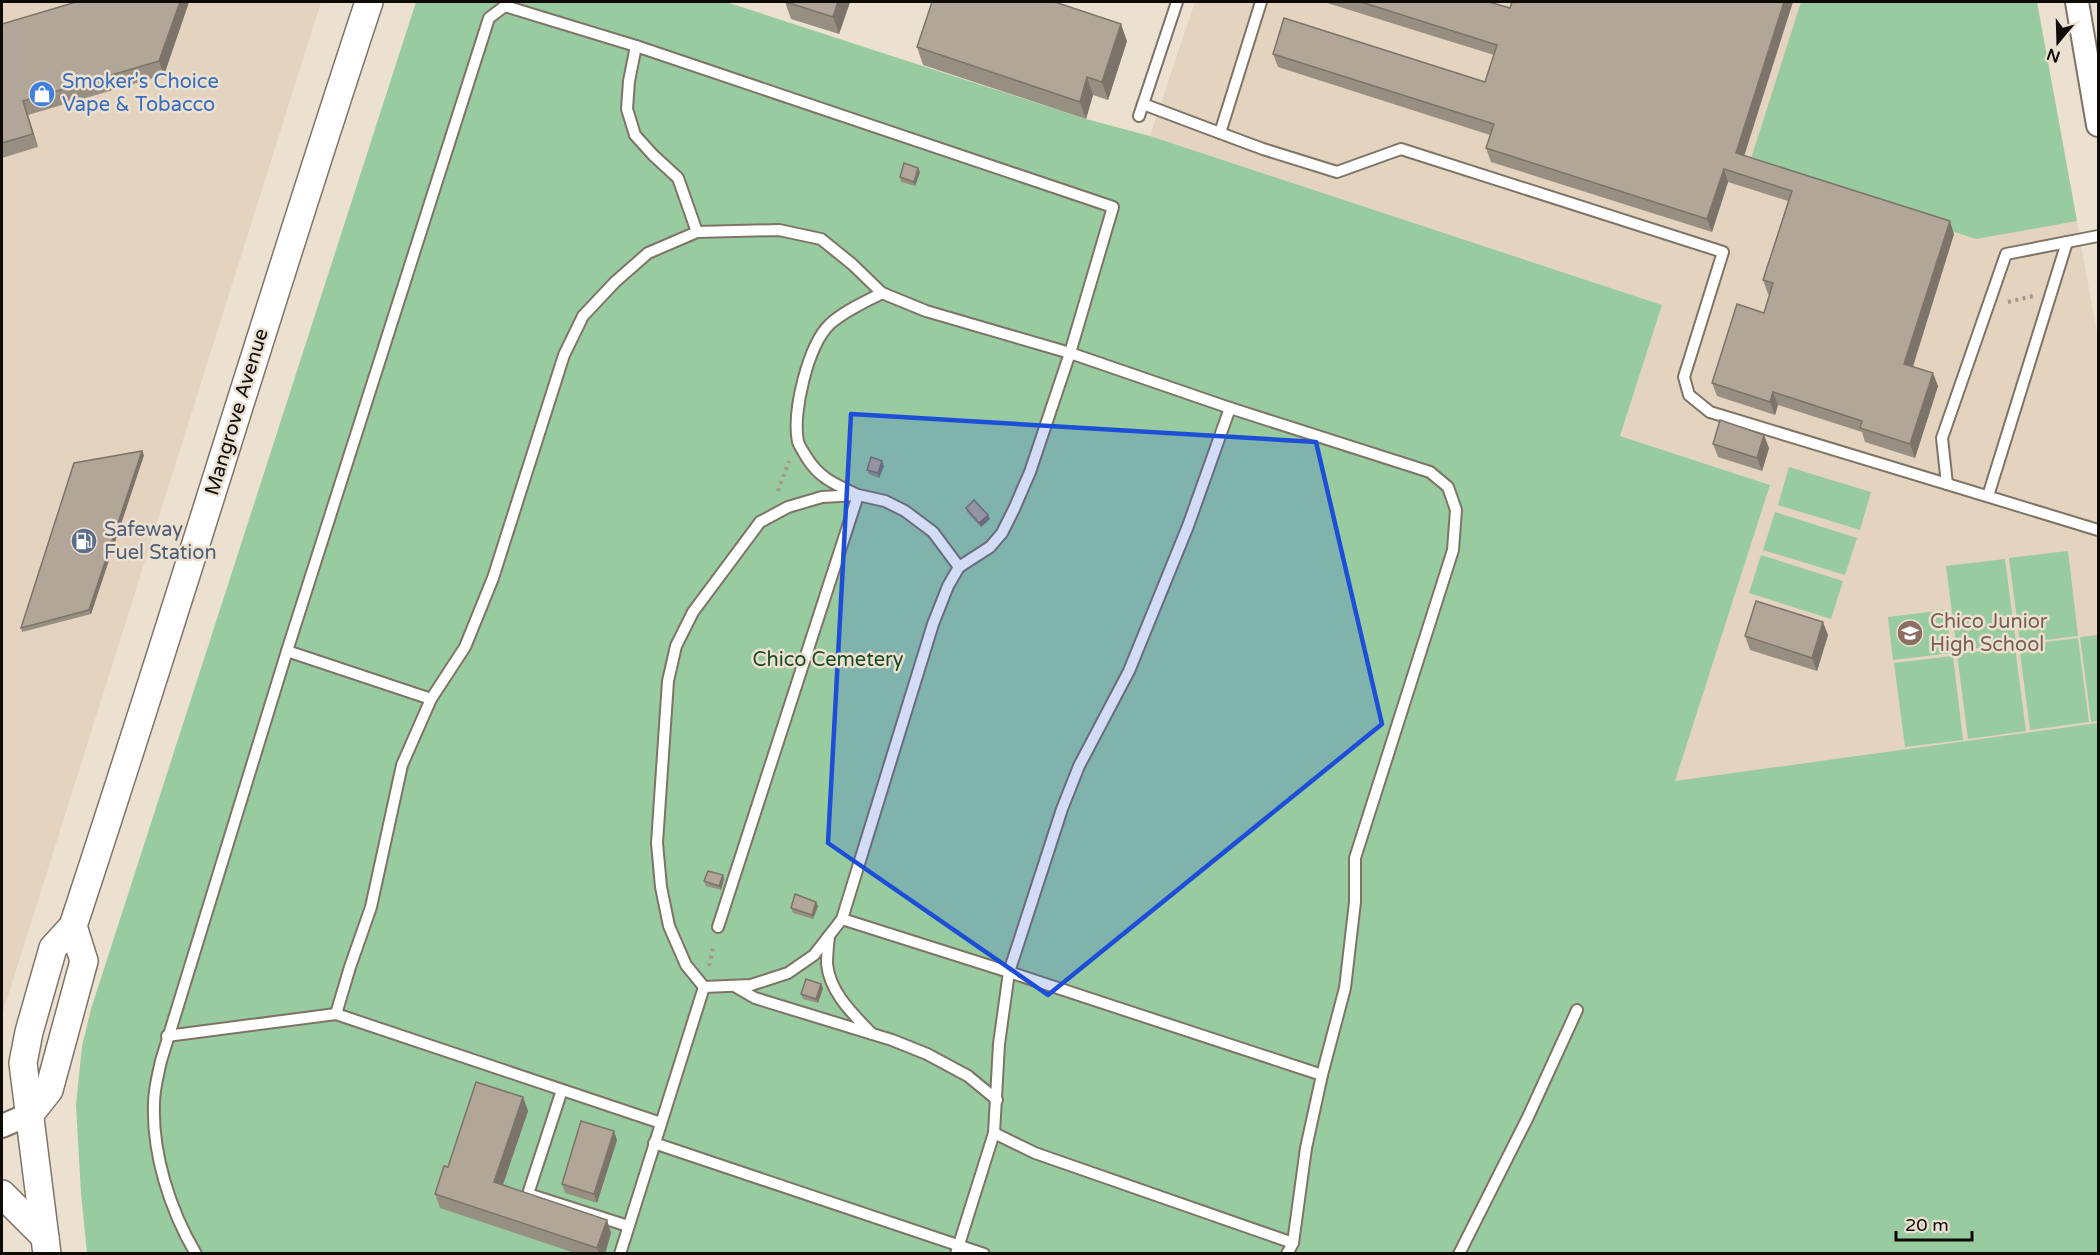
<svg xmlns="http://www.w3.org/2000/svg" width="2100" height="1255" font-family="'Varela Round',sans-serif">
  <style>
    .built { fill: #e4d3be }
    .green { fill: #98cca0 }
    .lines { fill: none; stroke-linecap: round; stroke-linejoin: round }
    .service-casing { stroke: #7e7466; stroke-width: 14 }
    .minor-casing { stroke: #7e7466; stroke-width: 26 }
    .tertiary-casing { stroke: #7e7466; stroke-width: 30 }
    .path { stroke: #a3998e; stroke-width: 4; stroke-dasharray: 3 4.5; stroke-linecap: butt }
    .service { stroke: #fff; stroke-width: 10 }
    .minor { stroke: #fff; stroke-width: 22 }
    .tertiary { stroke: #fff; stroke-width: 27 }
    .wall { fill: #988f83 }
    .shaded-wall { fill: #7c746a }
    .building { fill: #b1a698; stroke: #7c746a; stroke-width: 1.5 }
    .marked { fill: #1d4ed8; fill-opacity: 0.2; stroke: #1d4ed8; stroke-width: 4.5; stroke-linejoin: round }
    .labels { text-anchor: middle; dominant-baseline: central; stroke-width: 5; stroke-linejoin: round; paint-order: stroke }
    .shop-label { font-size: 20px; fill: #366cbe; stroke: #ece0d1; text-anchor: start }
    .street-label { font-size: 20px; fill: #0e0a06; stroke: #ece0d1 }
    .service-label { font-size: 20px; fill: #4e5e75; stroke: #ece0d1; text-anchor: start }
    .education-label { font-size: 20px; fill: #785e54; stroke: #ece0d1; text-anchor: start }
    .park-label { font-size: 20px; fill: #184b25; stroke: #ece0d1 }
  </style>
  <rect width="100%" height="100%" fill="#ece0d1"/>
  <g class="built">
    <polygon points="2,2 321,2 2,1015"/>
    <polygon points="1195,2 2037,2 2098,339 2098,1253 1522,1253 1770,485 1620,436 1662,305 1150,136"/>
  </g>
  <g class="green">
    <polygon points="416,2 726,2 1086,119 1150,136 1662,305 1620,436 1770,485 1675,781 2098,723 2098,1253 87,1253 81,1193 76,1105 82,1046 91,1009"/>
    <polygon points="1801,2 2037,2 2077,221 1976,239 1749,165"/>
    <polygon points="1789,467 1871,492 1860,530 1778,505"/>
    <polygon points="1775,512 1857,538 1845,575 1763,550"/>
    <polygon points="2068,551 2078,636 2020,643 2009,558"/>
    <polygon points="1761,555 1843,581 1831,619 1749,593"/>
    <polygon points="2005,559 2016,643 1957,651 1946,566"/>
    <polygon points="1946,610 1952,653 1893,660 1888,617"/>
    <polygon points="2098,635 2098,721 2091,722 2080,637"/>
    <polygon points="2078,638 2089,722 2030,730 2019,645"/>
    <polygon points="2015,647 2026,731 1968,739 1957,654"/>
    <polygon points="1953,656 1963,740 1905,747 1894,663"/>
  </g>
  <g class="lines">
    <defs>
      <g id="service">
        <polyline points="636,46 629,81 627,109 635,135 653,155 678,178 697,232"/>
        <polyline points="1143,104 1220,133 1261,2"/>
        <polyline points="1139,116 1177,2"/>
        <polyline points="1220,133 1263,149 1337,172 1401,149 1723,252 1684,377 1689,395 1710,412 1947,484"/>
        <polyline points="2098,236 2006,254 1942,438 1947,484 2098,530"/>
        <polyline points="1988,496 2067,242"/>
        <polyline points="287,651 431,699"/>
        <polyline points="842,919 1009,972 1322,1075"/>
        <path d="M718,927L858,495C837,485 820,479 807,458C804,453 800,447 798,442C792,412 808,345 830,324C844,311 865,302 882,293"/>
        <path d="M829,936C828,945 827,955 827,964C830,993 853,1014 872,1034"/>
        <polyline points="704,987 686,965 669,926 661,887 657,843 668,681 676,646 693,612 760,522 788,507 822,497 858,495 885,501 905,511 933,532 959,567"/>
        <polyline points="736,987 755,998 892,1040 927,1054 968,1076 997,1100"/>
        <polyline points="336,1014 350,967 371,907 402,765 431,699 465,647 493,578 564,355 583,316 615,282 648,253 697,232 779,230 821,239 852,264 882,293 926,311 1070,353 1230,408 1430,472 1448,487 1456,510 1453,550 1355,858 1355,902 1345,988 1322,1075 1306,1148 1293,1243 1287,1254"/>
        <polyline points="167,1036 336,1014 661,1123"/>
        <polyline points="562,1090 528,1194 628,1226"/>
        <polyline points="994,1133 1035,1153 1293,1243"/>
        <polyline points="654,1143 984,1254"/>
        <path d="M196,1254C170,1210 152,1154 154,1103C154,1089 158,1075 161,1061L287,651L489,18L505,6L636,46L1113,207L1070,353L1030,472L1014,509L1002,533L990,547L959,567L948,586L933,624L842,919L814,955L788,973L751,985L704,987"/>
        <polyline points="620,1254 704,987"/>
        <polyline points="956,1254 994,1133 999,1044 1009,972 1062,809 1079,766 1129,671 1188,526 1230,408"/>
        <polyline points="1459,1254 1528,1117 1577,1010"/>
      </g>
      <g id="minor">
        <polyline points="2077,2 2098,125"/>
        <polyline points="2,1126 30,1114"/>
      </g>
      <g id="tertiary">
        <polyline points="30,1114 49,1090 84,961 73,926"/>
        <polyline points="2,1194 45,1237"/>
        <path d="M47,1254L23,1063L29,1032L53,948L73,926C175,619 267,309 369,2"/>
      </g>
    </defs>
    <use href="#service" class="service-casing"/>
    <use href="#minor" class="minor-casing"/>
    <use href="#tertiary" class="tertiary-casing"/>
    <g class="path">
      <polyline points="2008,302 2033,296"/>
      <polyline points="778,491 789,461"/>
      <polyline points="709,966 714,944"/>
    </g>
    <use href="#service" class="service"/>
    <use href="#minor" class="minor"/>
    <use href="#tertiary" class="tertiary"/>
  </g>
  <g class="wall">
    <polygon points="189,2 164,75 28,115 38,147 2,158 2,24"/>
    <polygon points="785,2 850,2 839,34 791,19"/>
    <polygon points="1324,2 1489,2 1510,8 1745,156 1954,234 1913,367 1938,386 1915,458 1865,442 1862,432 1778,405 1775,415 1717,396 1712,383 1764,313 1770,294 1768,294 1763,280 1788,201 1728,182 1712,232 1491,162 1486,148 1490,135 1278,67 1273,54 1485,82 1494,55"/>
    <polygon points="1127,41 1108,100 1093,95 1086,119 923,65 917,47"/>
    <polygon points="918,168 920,172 915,186 901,182 900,177"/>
    <polygon points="1713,444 1769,448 1762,471 1718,457"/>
    <polygon points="144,455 91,614 22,632 21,628"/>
    <polygon points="884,466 879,478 869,474 867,470"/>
    <polygon points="966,508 990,519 981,527 967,512"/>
    <polygon points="1828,635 1817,671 1750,650 1745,636"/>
    <polygon points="724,879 721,890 706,886 704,881"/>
    <polygon points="816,902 818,906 813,919 793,913 791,908"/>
    <polygon points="821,984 823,988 818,1003 803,999 801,994"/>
    <polygon points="523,1097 528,1111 503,1185 607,1220 611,1233 605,1254 578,1254 440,1208 435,1194 448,1167"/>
    <polygon points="617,1140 597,1203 565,1193 562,1184"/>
  </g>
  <g class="shaded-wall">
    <polygon points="180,2 189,2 164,75 159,61"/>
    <polygon points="838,2 850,2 839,34 833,17"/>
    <polygon points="1784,2 1793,2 1741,166 1736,153"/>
    <polygon points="1121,24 1127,41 1108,100 1102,82"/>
    <polygon points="1087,77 1093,95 1086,119 1080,102"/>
    <polygon points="23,101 28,115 38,147 33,134"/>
    <polygon points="918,168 920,172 915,186 914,182"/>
    <polygon points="1724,169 1728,182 1712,232 1707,219"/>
    <polygon points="1950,221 1954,234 1909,378 1904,364"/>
    <polygon points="1933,373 1938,386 1915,458 1910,444"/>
    <polygon points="1773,392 1778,405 1775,415 1770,402"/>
    <polygon points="1764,435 1769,448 1762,471 1757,458"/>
    <polygon points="142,451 144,455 91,614 89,610"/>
    <polygon points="882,461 884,466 879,478 878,473"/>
    <polygon points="988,515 990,519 981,527 979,523"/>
    <polygon points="1823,622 1828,635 1817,671 1812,658"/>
    <polygon points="723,875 724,879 721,890 719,886"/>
    <polygon points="816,902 818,906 813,919 812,915"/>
    <polygon points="821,984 823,988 818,1003 816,999"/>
    <polygon points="523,1097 528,1111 499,1196 494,1182"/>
    <polygon points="614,1131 617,1140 597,1203 594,1194"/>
    <polygon points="607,1220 611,1233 605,1254 599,1254 597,1248"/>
  </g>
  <g class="building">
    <polygon points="76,2 180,2 159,61 23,101 33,134 2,143 2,24"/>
    <polygon points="786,2 838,2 833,17"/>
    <polygon points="932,2 1055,2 1121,24 1102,82 1087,77 1080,102 917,47"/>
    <polygon points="1361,2 1489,2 1510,8 1512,2 1784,2 1736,153 1950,221 1904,364 1933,373 1910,444 1860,428 1862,421 1773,392 1770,402 1712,383 1737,304 1764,313 1773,283 1763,280 1792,191 1724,169 1707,219 1486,148 1494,124 1273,54 1284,18 1485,82 1497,45"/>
    <polygon points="904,163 918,168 914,182 900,177"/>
    <polygon points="1720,420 1764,435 1757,458 1713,444"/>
    <polygon points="142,451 89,610 21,628 74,463"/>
    <polygon points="871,457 882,461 878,473 867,470"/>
    <polygon points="974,500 988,515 979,523 966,508"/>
    <polygon points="1756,601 1823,622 1812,658 1745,636"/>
    <polygon points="708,871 723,875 719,886 704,881"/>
    <polygon points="795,894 816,902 812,915 791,908"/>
    <polygon points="806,979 821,984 816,999 801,994"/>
    <polygon points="476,1082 523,1097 494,1182 607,1220 597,1248 435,1194 444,1166 448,1167"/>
    <polygon points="581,1121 614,1131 594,1194 562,1184"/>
  </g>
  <path class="marked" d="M851,414L1316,442L1382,724L1048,995L828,843Z"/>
  <defs>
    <symbol id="shop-disc" viewBox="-11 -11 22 22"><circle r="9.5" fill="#3f7fe0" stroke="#ece0d1"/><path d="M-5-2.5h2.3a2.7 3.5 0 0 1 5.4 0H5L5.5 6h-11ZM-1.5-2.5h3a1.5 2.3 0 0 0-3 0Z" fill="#fff"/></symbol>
    <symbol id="fuel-disc" viewBox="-11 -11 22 22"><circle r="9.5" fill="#5c6f8a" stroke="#ece0d1"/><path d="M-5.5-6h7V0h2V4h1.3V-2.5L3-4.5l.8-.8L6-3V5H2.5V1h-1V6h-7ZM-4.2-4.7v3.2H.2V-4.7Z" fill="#fff"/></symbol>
    <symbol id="school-disc" viewBox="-11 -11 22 22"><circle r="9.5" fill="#8d6e63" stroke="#ece0d1"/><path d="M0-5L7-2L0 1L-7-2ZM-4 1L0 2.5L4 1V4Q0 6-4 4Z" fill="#fff"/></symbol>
  </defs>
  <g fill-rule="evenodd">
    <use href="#shop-disc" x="27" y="79" width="30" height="30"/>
    <use href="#fuel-disc" x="69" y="526" width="30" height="30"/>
    <use href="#school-disc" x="1895" y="618" width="30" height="30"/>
  </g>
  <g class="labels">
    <g class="shop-label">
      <text x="62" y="82">Smoker's Choice<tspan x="62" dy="23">Vape &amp; Tobacco</tspan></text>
    </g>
    <g class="street-label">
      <text transform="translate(237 412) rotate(-73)">Mangrove Avenue</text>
    </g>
    <g class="service-label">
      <text x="104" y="530">Safeway<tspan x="104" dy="23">Fuel Station</tspan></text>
    </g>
    <g class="education-label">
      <text x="1930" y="622">Chico Junior<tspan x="1930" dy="23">High School</tspan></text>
    </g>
    <g class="park-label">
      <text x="828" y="660">Chico Cemetery</text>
    </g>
  </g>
  <rect width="2100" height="1255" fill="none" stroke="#0e0a06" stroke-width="6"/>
  <g transform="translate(2058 42) rotate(199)" stroke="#ece0d1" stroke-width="4.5" paint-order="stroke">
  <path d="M0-4.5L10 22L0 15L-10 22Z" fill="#0e0a06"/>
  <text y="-9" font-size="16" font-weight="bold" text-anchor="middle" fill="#0e0a06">N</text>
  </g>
  <path d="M1896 1231v9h76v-9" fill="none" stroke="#0e0a06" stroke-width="3"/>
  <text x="1905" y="1231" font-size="18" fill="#0e0a06" stroke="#ece0d1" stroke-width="4.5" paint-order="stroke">20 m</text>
</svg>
